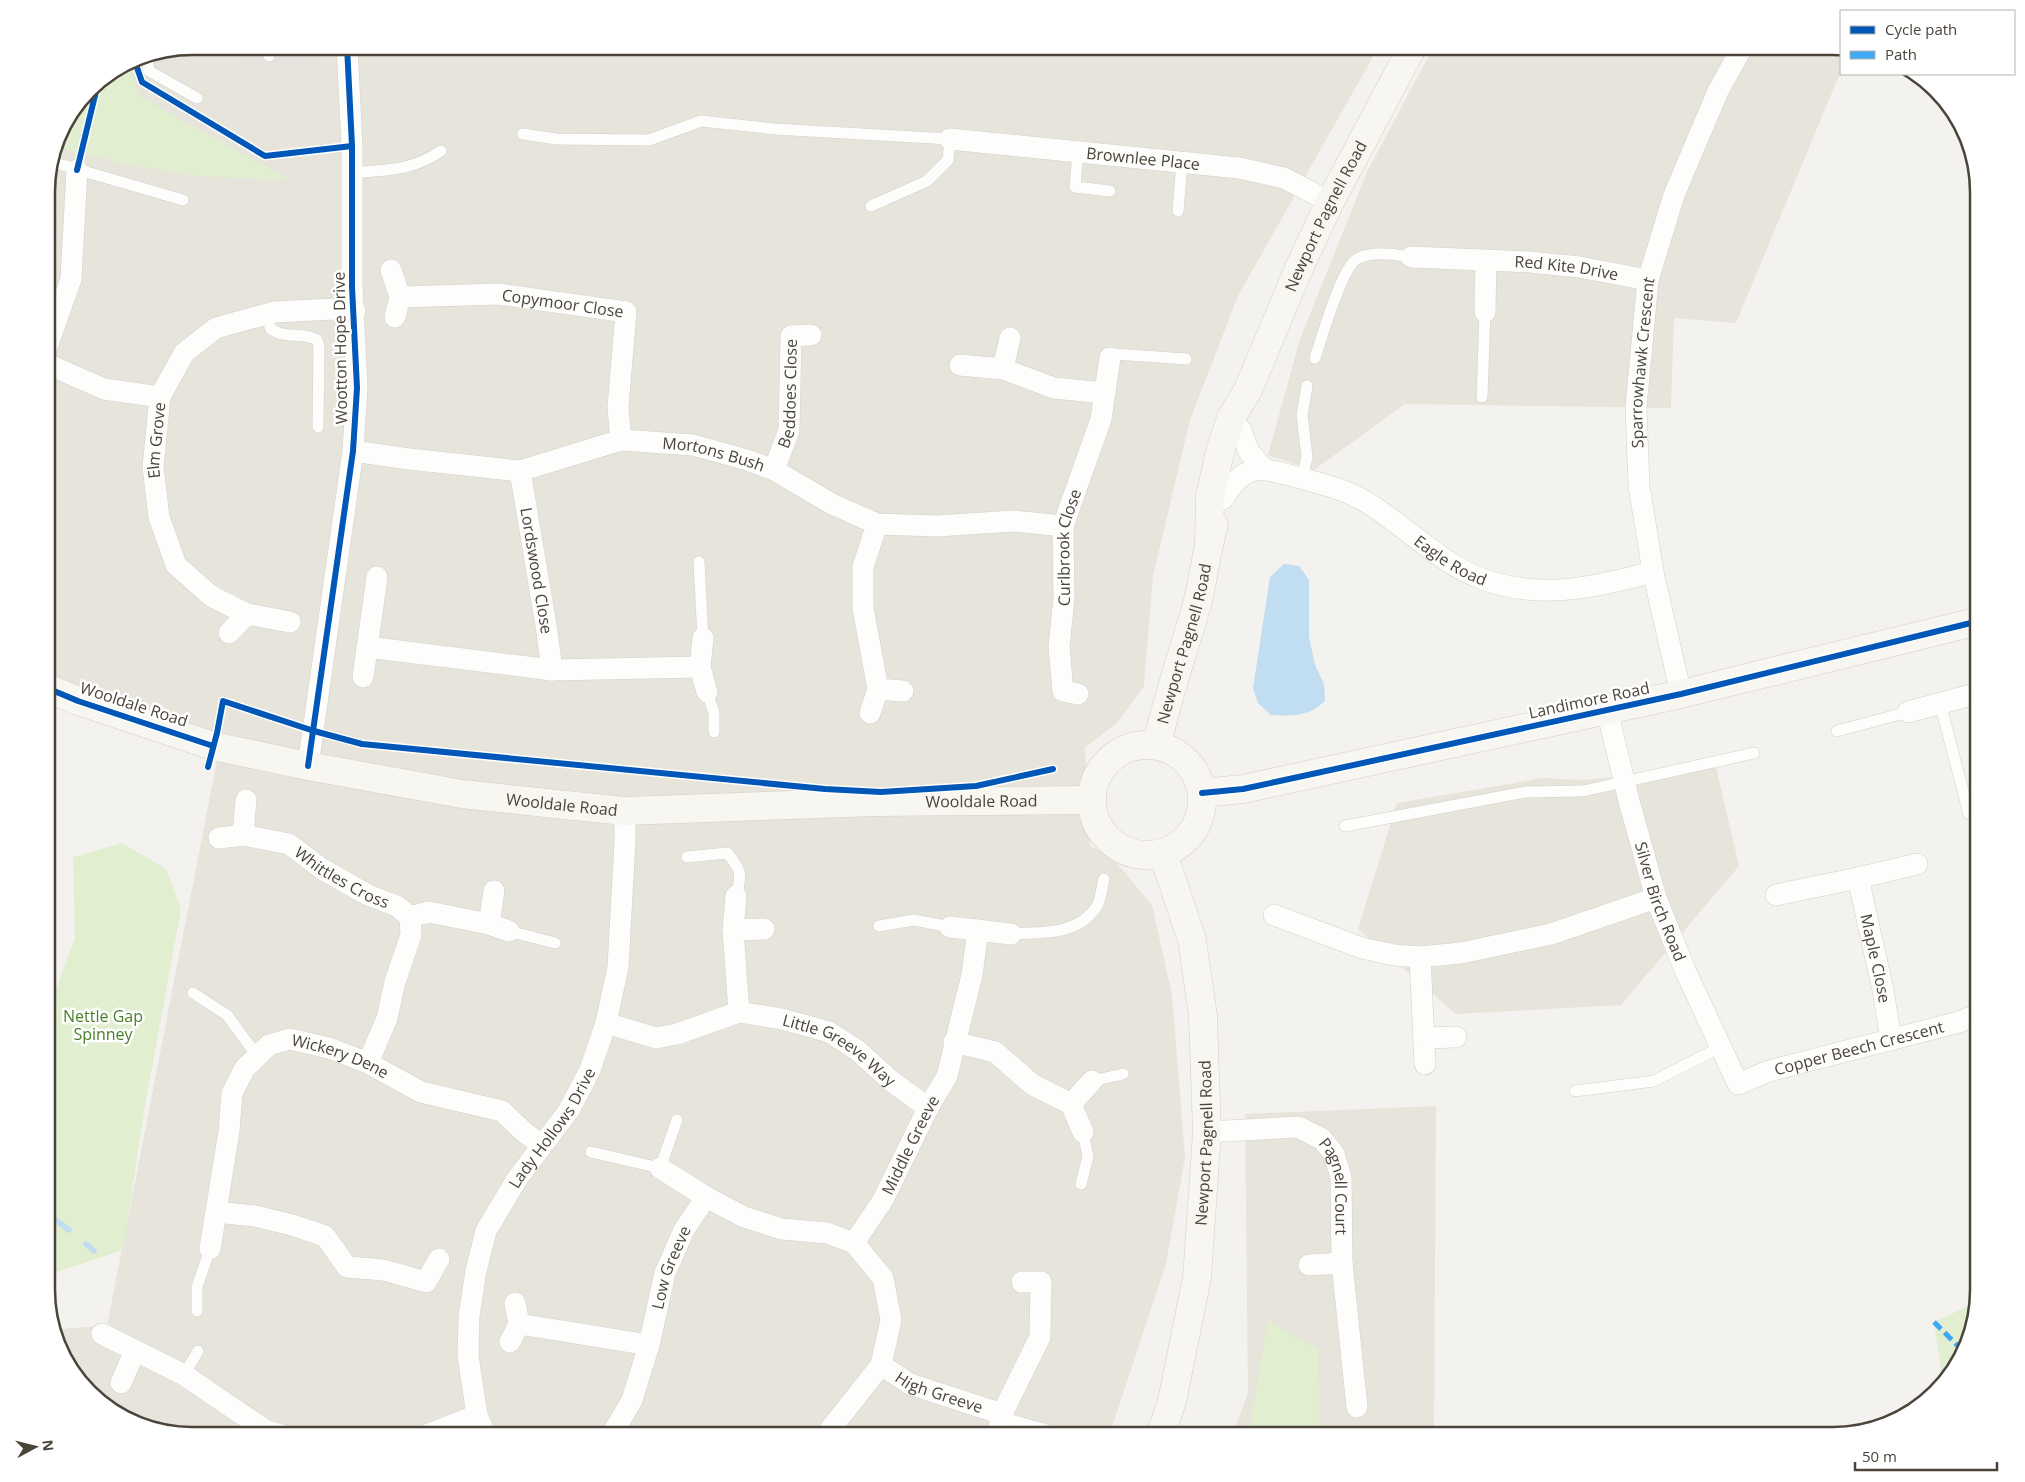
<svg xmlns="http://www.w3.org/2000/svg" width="2025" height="1482" font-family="'Open Sans',sans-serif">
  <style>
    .residential { fill: #e7e4dc }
    .green { fill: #e1eecf }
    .parking { fill: #e6e3df }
    .water { fill: #c0ddf1 }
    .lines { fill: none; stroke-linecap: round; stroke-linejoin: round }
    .stream { stroke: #c0ddf1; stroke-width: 5.5 }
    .lane-casing { stroke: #d2d0cb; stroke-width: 12 }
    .street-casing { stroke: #d2d0cb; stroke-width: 22 }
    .secondary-casing { stroke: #d3cfc5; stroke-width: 29 }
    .lane { stroke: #fdfdfc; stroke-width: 11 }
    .street { stroke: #fdfdfc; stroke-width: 21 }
    .secondary { stroke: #f7f6f1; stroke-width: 28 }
    .quiet { stroke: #3fa9f5; stroke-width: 5; stroke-dasharray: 10 5; stroke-linecap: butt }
    .cycleway-casing { stroke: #fff; stroke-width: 9 }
    .cycleway { stroke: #0057b8; stroke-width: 6 }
    .labels { text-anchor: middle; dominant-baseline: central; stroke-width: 5; stroke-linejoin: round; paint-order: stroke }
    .street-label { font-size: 16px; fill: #4b4439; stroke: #fff }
    .park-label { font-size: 16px; fill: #4a7f2a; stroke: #fff }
    .rim { fill: none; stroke: #4b4439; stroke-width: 2.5 }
  </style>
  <rect width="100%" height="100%" fill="#f4f2ee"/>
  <g class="residential">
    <polygon points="192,46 1379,46 1238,296 1190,420 1153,576 1144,686 1118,722 1085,748 1090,846 1111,856 1152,905 1172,995 1185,1157 1166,1264 1109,1436 192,1436 145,1428 104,1406 61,1355 55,1329 107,1326 220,745 47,679 47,183 61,128 89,89 137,57"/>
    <polygon points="1434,46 1833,46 1841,48 1841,71 1736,323 1674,318 1671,408 1405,404 1314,470 1268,455 1300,339 1367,172"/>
    <polygon points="1716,767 1739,866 1621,1005 1456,1014 1358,929 1397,803 1543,778 1583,780"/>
    <polygon points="1436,1106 1434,1436 1232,1436 1248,1393 1245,1114"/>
  </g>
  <g class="green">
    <polygon points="128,63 139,96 290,180 196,176 130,165 67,150 56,146 61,128 89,89"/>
    <polygon points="122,843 166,869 181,909 145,1106 123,1250 57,1272 47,1255 47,1014 75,938 73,857"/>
    <polygon points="1977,1302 1971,1337 1949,1378 1943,1383 1934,1322"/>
    <polygon points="1268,1321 1318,1349 1320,1436 1248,1436"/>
  </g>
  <polygon class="parking" points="246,46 319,46 319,63 278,64 247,62"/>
  <path class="water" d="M1284,564L1299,566L1309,580V637L1315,665L1324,684L1325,701C1308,717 1292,716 1271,715L1258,703L1253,688L1270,577Z"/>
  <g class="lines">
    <g class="stream">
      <polyline points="47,1198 52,1217 69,1230"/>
      <polyline points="86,1244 94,1251"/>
    </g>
    <defs>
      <g id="lane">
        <polyline points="146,55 149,71 197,98"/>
        <polyline points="269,56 269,46"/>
        <polyline points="523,134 556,139 649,140 701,121 775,129 950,139 948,160 927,181 871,206"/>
        <polyline points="1078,152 1075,187 1110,191"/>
        <polyline points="52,162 183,200"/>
        <path d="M352,173C387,169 410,172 441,151"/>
        <polyline points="1178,211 1182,163"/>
        <path d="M269,313L270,328C284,340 302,331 317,340L319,346L318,427"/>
        <polyline points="1110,358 1114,354 1186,359"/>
        <path d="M1315,358C1322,338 1341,268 1357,259C1373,250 1395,255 1411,257"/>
        <polyline points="1482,397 1485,312"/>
        <polyline points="1302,479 1307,457 1302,415 1307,386"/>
        <polyline points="699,562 703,638"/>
        <polyline points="707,692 714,713 714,732"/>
        <polyline points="1940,703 1969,814"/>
        <polyline points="1837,731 1908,712"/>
        <polyline points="1345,826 1526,792 1583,791 1754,753"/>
        <path d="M687,857L727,853C742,870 742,875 736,896"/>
        <polyline points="879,926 914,920 950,927"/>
        <polyline points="509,931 555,943"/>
        <path d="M1011,934C1042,932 1078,936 1097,906C1101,898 1102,887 1104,879"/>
        <polyline points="193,993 227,1015 257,1056"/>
        <polyline points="1092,1081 1123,1074"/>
        <polyline points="1575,1091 1654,1081 1721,1047"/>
        <polyline points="591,1152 660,1168 677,1120"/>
        <polyline points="1081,1184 1088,1157 1083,1132"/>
        <polyline points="197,1311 197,1287 210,1249"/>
        <polyline points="184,1375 198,1351"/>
        <polyline points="1000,1417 1061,1434"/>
      </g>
      <g id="street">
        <path id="s1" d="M950,139L1239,168L1284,178L1330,202"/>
        <path id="s2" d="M1411,257L1530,262L1579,267L1648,280"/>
        <polyline points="391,270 400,297"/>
        <polyline points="1485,312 1486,261"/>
        <path id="s3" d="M395,317L400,297L498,294L626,312L618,407L621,440"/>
        <polyline points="47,347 71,279 77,170"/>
        <polyline points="47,364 104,389 160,397"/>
        <polyline points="960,365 1003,369 1054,388 1105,393"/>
        <polyline points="1003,369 1010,338"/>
        <polyline points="1241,430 1249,452 1264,469"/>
        <path id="s4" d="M353,451L409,459L520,471L621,440L693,445L747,460L774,470L832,504L877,524L937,526L1014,521L1063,526"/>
        <path id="s5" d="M774,470L789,430L791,336L811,335"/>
        <path id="s6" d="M520,471L546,625L552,670"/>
        <path id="s7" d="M1223,499C1245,462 1260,467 1297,477C1320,484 1339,487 1361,499C1404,523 1437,563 1485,580C1543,600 1596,587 1653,572"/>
        <polyline points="877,524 863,567 863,608 878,689 903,691"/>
        <path id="s8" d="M247,614L211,596L176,565L159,517L153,467L160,397L184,353L216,328L274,312L334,309L355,311"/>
        <polyline points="229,633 247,614 290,622"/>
        <polyline points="367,647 552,670 700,667 703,638"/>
        <polyline points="700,667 707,692"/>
        <polyline points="363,677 377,577"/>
        <path id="s9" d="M1078,694L1063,691L1059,647L1064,598L1063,526L1101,419L1110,358"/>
        <path id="s10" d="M1681,694L1653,572L1639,486L1636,407L1648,280L1674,195L1718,91L1743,46"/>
        <path id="s11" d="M1607,710L1629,801L1656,898L1685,970L1738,1084L1769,1071L1959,1022L1979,1014"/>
        <polyline points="1908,712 1979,693"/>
        <polyline points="870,713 878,689"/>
        <polyline points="308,766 353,451 357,388 352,287 352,146 347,46"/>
        <polyline points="243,835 246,800"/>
        <path id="s12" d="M219,838L243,835L289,844L322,869L368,895L397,906L410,917L411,935L395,982L387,1018L368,1063"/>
        <polyline points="1858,878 1917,864"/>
        <path id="s13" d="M1776,895L1858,878L1883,990L1891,1040"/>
        <polyline points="736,896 733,930 739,1012"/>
        <polyline points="1274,915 1362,948 1394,955 1420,957 1461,953 1551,934 1656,898"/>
        <polyline points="410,917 429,912 489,924 509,931"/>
        <polyline points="489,924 494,891"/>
        <polyline points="950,927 1011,934"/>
        <polyline points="733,930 764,929"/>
        <polyline points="1420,957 1425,1064"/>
        <path id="s14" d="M606,1023L656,1038L677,1034L739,1012L782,1019L829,1032L857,1050L890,1080L928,1108"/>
        <polyline points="1424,1038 1456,1037"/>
        <polyline points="954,1042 995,1052 1033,1085 1071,1104"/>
        <polyline points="1083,1132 1071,1104 1092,1081"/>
        <path id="s15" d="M1207,1132L1298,1127L1322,1139L1334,1154L1341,1177L1342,1263L1357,1407"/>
        <polyline points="660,1168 706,1197 744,1217 782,1229 827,1233 854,1243"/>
        <polyline points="216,1212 255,1216 292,1225 325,1236 347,1267 384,1270 426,1282 439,1259"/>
        <path id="s16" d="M210,1249L229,1131L232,1093L245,1068L269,1045L290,1039L329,1048L368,1063L421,1092L502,1111L524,1132L542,1145"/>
        <polyline points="1309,1265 1342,1263"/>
        <polyline points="519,1324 649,1345"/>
        <polyline points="102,1334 184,1375 265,1430 285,1436"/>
        <polyline points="510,1342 519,1324 515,1303"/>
        <path id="s17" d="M881,1365L910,1384L1002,1414"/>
        <polyline points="121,1383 135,1351"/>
        <polyline points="424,1436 477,1415"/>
        <path id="s18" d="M486,1436L477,1415L468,1356L469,1316L476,1271L486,1231L517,1179L569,1110L590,1070L606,1023L618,967L625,841V811"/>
        <path id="s19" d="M611,1436L632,1400L649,1345L665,1273L684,1230L706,1197"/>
        <path id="s20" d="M825,1436L881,1365L891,1320L883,1278L854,1243L883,1200L928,1108L947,1076L972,975L978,930"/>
        <polyline points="997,1436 1002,1414 1040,1337 1041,1282 1022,1282"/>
      </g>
      <g id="secondary">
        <path id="s21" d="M1209,542L1210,496L1221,448L1231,418L1248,390L1299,268L1330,202L1413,46"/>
        <path id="s22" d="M47,688L78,701L213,746L308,766L462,794L565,805L625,811L873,802L1092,800"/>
        <path id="s23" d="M1157,745C1167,697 1184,651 1197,604C1204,578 1206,551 1214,525"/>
        <circle cx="1147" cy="800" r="55"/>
        <polyline points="1202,793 1243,789 1681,694 1979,621"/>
        <path id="s24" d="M1160,1436L1172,1401L1197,1278L1207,1132L1203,1016L1192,940L1163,853"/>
      </g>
    </defs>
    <use href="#lane" class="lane-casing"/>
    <use href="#street" class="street-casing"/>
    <use href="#secondary" class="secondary-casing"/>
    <use href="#lane" class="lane"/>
    <use href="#street" class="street"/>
    <use href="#secondary" class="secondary"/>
    <polyline class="quiet" points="1934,1322 1963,1351"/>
    <defs>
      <g id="cycleway">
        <polyline points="134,59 142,82 265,156 352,146"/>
        <polyline points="77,170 98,83"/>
        <polyline points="47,688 78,701 213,746"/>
        <polyline points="308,766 353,451 357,388 352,287 352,146 347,46"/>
        <polyline points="208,767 217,733 223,701 314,731 362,744 825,789 881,792 976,786 1053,769"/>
        <polyline points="1202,793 1243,789 1681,694 1979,621"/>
      </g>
    </defs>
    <use href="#cycleway" class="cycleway-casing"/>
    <use href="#cycleway" class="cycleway"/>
  </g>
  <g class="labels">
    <g class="street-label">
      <text stroke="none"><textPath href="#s1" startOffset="194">Brownlee Place</textPath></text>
      <text stroke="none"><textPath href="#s21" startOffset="350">Newport Pagnell Road</textPath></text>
      <text stroke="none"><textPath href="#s2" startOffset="156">Red Kite Drive</textPath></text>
      <text stroke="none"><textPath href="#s3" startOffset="184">Copymoor Close</textPath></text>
      <text transform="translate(340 348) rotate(-91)">Wootton Hope Drive</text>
      <text stroke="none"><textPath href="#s10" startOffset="336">Sparrowhawk Crescent</textPath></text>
      <text stroke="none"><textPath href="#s5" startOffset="79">Beddoes Close</textPath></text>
      <text stroke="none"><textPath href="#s8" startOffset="215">Elm Grove</textPath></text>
      <text stroke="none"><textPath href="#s4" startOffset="368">Mortons Bush</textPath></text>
      <text stroke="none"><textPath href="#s9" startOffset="160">Curlbrook Close</textPath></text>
      <text stroke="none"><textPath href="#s7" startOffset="264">Eagle Road</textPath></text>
      <text stroke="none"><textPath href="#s6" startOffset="101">Lordswood Close</textPath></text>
      <text stroke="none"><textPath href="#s23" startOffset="105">Newport Pagnell Road</textPath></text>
      <text transform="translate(1589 700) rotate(-12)">Landimore Road</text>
      <text transform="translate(134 704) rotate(18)">Wooldale Road</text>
      <text stroke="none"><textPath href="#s22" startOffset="950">Wooldale Road</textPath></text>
      <text stroke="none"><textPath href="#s22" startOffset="530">Wooldale Road</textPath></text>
      <text stroke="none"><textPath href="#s12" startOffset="134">Whittles Cross</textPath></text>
      <text stroke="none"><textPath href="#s11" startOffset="199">Silver Birch Road</textPath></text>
      <text stroke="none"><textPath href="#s13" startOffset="166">Maple Close</textPath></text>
      <text stroke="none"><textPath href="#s11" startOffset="524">Copper Beech Crescent</textPath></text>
      <text stroke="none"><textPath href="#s14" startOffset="249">Little Greeve Way</textPath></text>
      <text stroke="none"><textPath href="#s16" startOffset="294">Wickery Dene</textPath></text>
      <text stroke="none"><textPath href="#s18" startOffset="332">Lady Hollows Drive</textPath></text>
      <text stroke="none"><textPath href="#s24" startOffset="298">Newport Pagnell Road</textPath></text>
      <text stroke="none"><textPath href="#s20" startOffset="338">Middle Greeve</textPath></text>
      <text stroke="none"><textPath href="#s15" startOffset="169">Pagnell Court</textPath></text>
      <text stroke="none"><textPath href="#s19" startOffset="180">Low Greeve</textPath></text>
      <text stroke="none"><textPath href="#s17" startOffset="65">High Greeve</textPath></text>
    </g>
    <g class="park-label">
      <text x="103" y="1016">Nettle Gap<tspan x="103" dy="18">Spinney</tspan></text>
    </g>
  </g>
  <path d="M0 0H2025V1482H0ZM192 55H1833A137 137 0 0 1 1970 192V1290A137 137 0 0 1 1833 1427H192A137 137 0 0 1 55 1290V192A137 137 0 0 1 192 55Z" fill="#fff" fill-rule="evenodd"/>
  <path class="rim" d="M192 55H1833A137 137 0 0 1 1970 192V1290A137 137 0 0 1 1833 1427H192A137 137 0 0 1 55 1290V192A137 137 0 0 1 192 55Z"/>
  <rect x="1840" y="10" width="175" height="65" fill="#ffffff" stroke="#b7b4b0"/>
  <rect x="1850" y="26" width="25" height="8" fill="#0057b8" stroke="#b7b4b0"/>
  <text x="1885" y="35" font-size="15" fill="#4b4439">Cycle path</text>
  <rect x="1850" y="51" width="25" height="8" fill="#3fa9f5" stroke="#b7b4b0"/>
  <text x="1885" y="60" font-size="15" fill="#4b4439">Path</text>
  <g transform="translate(35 1447) rotate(83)" stroke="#ffffff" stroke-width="4" paint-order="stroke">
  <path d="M0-4L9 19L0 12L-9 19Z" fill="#4b4439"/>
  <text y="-8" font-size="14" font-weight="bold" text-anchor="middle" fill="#4b4439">N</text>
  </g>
  <path d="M1855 1462v8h142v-8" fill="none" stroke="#4b4439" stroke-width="2.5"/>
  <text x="1862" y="1462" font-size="15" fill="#4b4439" stroke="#ffffff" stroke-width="4" paint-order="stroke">50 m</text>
</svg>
